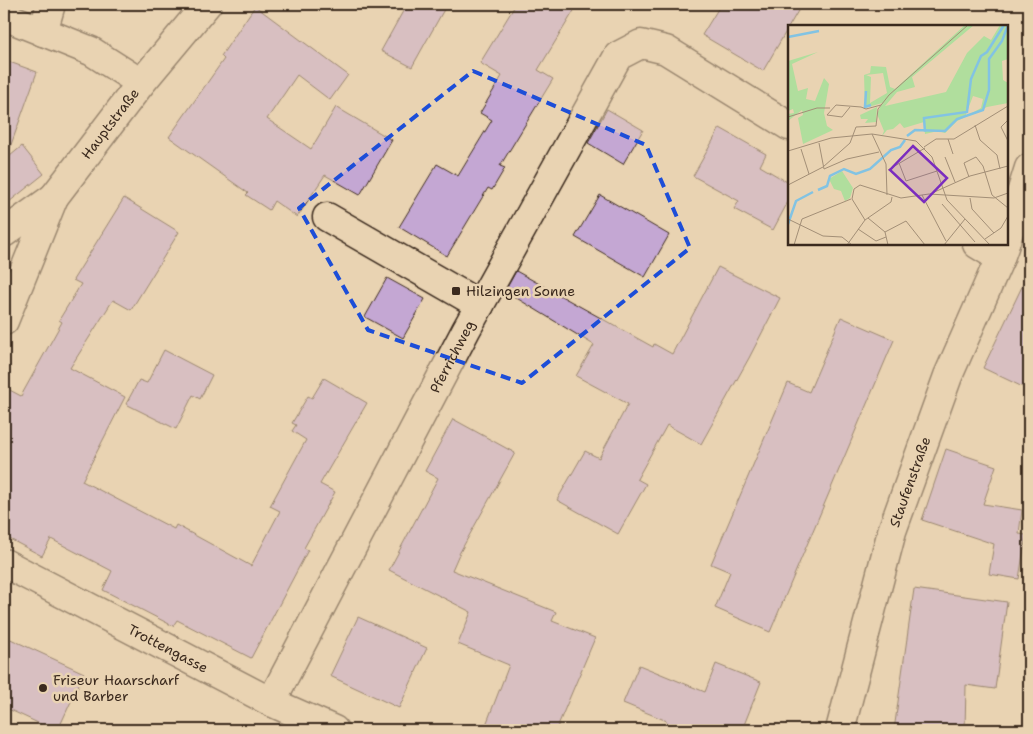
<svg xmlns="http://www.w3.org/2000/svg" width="1033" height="734" font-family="'Shantell Sans',sans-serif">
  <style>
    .building { fill: #c4a7d3; stroke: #3b2a1e }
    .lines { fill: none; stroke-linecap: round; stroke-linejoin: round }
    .minor-casing { stroke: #3b2a1e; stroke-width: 31 }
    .minor { stroke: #e9d3b2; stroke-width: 28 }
    .marked { fill: none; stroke: #1d4ed8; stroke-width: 4; stroke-dasharray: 10 6; stroke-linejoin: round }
    .poi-dot { fill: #3b2a1e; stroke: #e9d3b2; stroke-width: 2 }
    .labels { text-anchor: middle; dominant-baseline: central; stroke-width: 5; stroke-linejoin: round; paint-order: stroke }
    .street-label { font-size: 14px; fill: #3b2a1e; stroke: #e9d3b2 }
    .poi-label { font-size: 14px; fill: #3b2a1e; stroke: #e9d3b2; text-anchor: start }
    .inset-river { fill: none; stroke: #82c3e3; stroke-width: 2.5 }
    .inset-road { fill: none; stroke: #a38f77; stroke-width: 1 }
    .view { fill: #7b2cbf; fill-opacity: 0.15; stroke: #7b2cbf; stroke-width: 2.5 }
    .inset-edge { fill: none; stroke: #3b2a1e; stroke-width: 2.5 }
  </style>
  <rect width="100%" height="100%" fill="#e9d3b2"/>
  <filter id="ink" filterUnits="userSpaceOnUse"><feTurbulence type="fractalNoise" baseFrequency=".02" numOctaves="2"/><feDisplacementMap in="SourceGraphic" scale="10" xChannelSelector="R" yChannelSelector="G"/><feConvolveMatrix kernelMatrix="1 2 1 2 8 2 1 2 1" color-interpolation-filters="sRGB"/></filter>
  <g filter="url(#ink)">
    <g class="building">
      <polygon points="407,4 447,4 412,67 381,51"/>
      <polygon points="516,4 578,4 538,70 553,79 500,166 505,168 492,190 488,188 447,256 399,227 437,164 458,176 492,120 480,113 502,76 480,63"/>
      <polygon points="721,4 802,4 763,71 702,35"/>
      <polygon points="255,6 348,75 330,100 297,75 267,119 311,149 336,107 392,140 360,195 325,175 297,217 274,201 269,210 246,195 248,193 169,137 224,59 221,56"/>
      <polygon points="4,60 37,72 7,156 4,155"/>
      <polygon points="607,109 643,130 623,164 588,143"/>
      <polygon points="720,128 766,154 760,166 789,183 789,200 773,230 734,209 739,201 693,176"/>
      <polygon points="22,146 44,174 4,206 4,161"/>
      <polygon points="600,195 669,235 645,277 575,237"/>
      <polygon points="124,198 179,232 131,310 113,300 70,368 125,397 82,481 174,529 176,525 251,566 280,511 270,506 306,440 292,431 296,425 292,423 308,396 312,398 324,378 367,403 320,484 335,492 304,548 308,550 251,658 177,620 173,626 103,590 112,571 51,539 42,556 4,536 4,387 21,396 62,322 59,320 81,284 73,280"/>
      <polygon points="718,267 780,298 749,358 701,444 667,425 637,479 646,484 618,534 557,500 585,451 599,458 628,404 576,376 594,345 505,291 516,271 653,347 654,344 672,354"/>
      <polygon points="1029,272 1029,390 983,368"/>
      <polygon points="387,278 425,299 403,338 365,317"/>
      <polygon points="841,317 894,340 770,632 715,608 730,572 711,564 788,383 809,392"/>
      <polygon points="164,350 212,375 200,399 193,395 176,429 126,404 139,380 147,383"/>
      <polygon points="453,419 515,453 459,554 452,570 556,612 552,621 595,638 556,730 484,730 509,665 458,644 471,612 389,570 438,478 425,471"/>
      <polygon points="946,449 996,466 983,504 1022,510 1019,534 1026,535 1019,579 989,574 994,544 922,520"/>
      <polygon points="914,589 1007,602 995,689 966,685 965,730 894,730"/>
      <polygon points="358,617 427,648 399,708 330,676"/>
      <polygon points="4,636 84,673 58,730 53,730 4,707"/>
      <polygon points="716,664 761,682 742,730 663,730 667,721 623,703 639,665 705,692"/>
    </g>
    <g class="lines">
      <defs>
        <g id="minor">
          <polyline points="4,16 91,51 141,83"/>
          <polyline points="43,32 51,4"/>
          <polyline points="327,217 480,305"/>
          <path id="s1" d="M4,233L54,197L141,83L207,4"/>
          <polyline points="1007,238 1029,168"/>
          <polyline points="977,244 1000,258"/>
          <polyline points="4,321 54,197"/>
          <path id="s2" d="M4,563L271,702L334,730"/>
          <path id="s3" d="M271,702L466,330L618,56L641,44L666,50L789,126"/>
          <path id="s4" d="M840,730L892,531L948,376L1000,258L1005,244"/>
        </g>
      </defs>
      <use href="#minor" class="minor-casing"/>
      <use href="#minor" class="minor"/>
    </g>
  </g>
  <path d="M0 0H1033V734H0ZM473,71L646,145L690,248L522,383L368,330L299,208Z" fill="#e9d3b2" fill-opacity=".55" fill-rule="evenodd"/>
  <path class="marked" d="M473,71L646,145L690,248L522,383L368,330L299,208Z"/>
  <g class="poi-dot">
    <rect x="451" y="286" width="10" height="10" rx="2.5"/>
    <circle cx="43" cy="688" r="5"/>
  </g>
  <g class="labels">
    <g class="street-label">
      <text stroke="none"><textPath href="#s1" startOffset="154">Hauptstraße</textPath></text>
      <text stroke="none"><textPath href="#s3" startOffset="390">Pferrichweg</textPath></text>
      <text stroke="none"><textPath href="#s4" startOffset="258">Staufenstraße</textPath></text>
      <text stroke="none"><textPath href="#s2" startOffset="185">Trottengasse</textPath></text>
    </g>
    <g class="poi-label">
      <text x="466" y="291">Hilzingen Sonne</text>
      <text x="53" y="680">Friseur Haarscharf<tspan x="53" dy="16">und Barber</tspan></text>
    </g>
  </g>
  <g transform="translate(788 25)">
    <rect width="220" height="220" fill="#e9d3b2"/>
    <path d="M177,0H186L124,52L127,62L109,67L97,81L158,67L179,28L196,11L203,15L212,0H220V34L214,36L215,55L220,58V78L199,82L169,96L157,108L150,106L137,109L136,97L116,103L112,98L105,104L99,105L94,111L96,106L89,89L94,78L77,83L76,50L82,48L83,41L98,42L102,62L107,64ZM95,48L99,68L82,78L83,52L78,50ZM185,71L195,74L193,83L177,92ZM30,27L4,39L10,66L20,63L18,74L27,76L36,53L41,59L36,88L39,101L45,105L15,119L10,93L15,90L14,85L0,96V89L6,88L5,84L0,86V36ZM89,82L88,97L77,98L80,94H73L72,90ZM54,146L65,163L62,173L57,176L53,166L46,164L41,154Z" fill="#b0de9d" fill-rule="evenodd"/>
    <path class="inset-river" d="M0,12L31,6M78,66L77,82L83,80M137,107L136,93L179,87L183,54L193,31L199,27L216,0M119,111L127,105L157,106L169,94L195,85L201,65V34L214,16L220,0M30,165L39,161L42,151L56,144L68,149L82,144L103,125L112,122L117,115M0,199L8,176L25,167"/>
    <path class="inset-road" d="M62,82L54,92L39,90L48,80L73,82L78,84L93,80M0,92L29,83H42M219,96L213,102L220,116M187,100L192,115L209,130L212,144M84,109L98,139L99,170M160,114L165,129M31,118L36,144L59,134L91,127M136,122L148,114H166L220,81M13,124L21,149M0,126L43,113L84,109L128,116L144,132L159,175L202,220M157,132L167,157M111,138L118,156L149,146M100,145L137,123M181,152L176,138L188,132L195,141L204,170L220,183M0,160L35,142L62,118L68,102L88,101L90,84L101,70L180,0M142,169L182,151L220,141M134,170L158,216M182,173L184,184L206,208M64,174L66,164L72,160L113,173L141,169L206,173L220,168M64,174L77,195M154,179L187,217M80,193L97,207L100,220M0,194L35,211L54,212L64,220M70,204L88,216L98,212M97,207L118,196L137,220M197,214L213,203L220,191M6,220L14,194L63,174M59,220L77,195L103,177L104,172M156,220L177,194"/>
    <path class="view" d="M125,121L159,153L136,177L102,145Z"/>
    <rect width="220" height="220" class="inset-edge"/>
  </g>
  <rect width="1033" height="734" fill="none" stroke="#e9d3b2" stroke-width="20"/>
  <rect x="10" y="10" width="1013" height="714" fill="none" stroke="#3b2a1e" stroke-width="2" filter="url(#ink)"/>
</svg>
